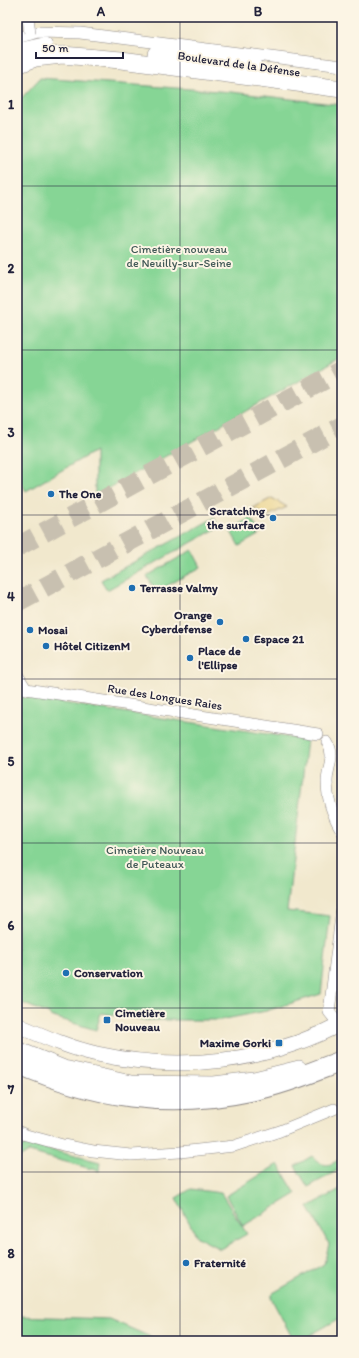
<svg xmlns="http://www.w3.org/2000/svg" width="359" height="1358" font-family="Itim,sans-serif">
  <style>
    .green { fill: #86d595; stroke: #547c68 }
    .sand { fill: #eeda9e; stroke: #887e6c }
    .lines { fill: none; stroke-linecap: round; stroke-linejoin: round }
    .highway-tunnel { stroke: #c8c0b0; stroke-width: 20; stroke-dasharray: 20 10; stroke-linecap: butt }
    .street-casing { stroke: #8a8584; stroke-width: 12 }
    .secondary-casing { stroke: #8a8584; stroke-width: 16 }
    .primary-casing { stroke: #8a8584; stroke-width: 18 }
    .highway-casing { stroke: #8a8584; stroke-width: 22 }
    .street { stroke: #fff; stroke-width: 11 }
    .secondary { stroke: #fff; stroke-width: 15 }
    .primary { stroke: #fff; stroke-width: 17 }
    .highway { stroke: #fff; stroke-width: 20 }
    .street-bridge-casing { stroke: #8a8584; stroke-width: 12; stroke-linecap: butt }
    .street-bridge { stroke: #fff; stroke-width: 11 }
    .grid { fill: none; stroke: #22223b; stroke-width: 1; stroke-opacity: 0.55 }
    .poi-dot { fill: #1f6fb2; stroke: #fcf5e5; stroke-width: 1.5 }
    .labels { text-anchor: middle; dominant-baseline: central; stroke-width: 4; stroke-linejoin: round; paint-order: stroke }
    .street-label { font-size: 12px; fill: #22223b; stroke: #fcf5e5 }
    .park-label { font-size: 12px; fill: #405856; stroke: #fcf5e5 }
    .poi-label { font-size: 12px; font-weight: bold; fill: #22223b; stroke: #fcf5e5; text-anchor: start }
    .neatline { fill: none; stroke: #22223b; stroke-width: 1.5 }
    .grid-label { font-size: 13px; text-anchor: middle; font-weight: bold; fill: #22223b }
  </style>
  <rect width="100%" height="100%" fill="#fcf5e5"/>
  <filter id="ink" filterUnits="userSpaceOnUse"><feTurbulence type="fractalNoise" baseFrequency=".025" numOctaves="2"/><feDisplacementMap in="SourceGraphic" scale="8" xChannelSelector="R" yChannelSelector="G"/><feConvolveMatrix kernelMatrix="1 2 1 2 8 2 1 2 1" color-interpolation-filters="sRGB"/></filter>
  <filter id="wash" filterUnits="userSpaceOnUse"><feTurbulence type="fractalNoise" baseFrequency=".012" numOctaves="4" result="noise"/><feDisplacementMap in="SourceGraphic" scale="16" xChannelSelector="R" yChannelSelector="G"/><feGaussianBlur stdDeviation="0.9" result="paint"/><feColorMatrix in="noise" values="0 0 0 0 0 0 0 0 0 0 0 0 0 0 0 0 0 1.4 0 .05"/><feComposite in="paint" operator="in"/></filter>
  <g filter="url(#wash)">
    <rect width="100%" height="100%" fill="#f1e8cd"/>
    <g class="green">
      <polygon points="40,78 231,92 342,105 342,357 95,496 95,451 26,491 17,476 17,103"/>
      <polygon points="214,518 219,527 107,590 101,580"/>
      <polygon points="251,518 260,534 239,546 230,530"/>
      <polygon points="192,550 201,567 156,592 147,576"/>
      <polygon points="17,696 307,740 287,911 330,916 321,994 266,1011 220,1020 145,1020 101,1013 96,1030 50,1016 49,1014 17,1001"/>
      <polygon points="27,1144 100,1162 99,1171 29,1152 17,1159 17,1150"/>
      <path d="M312,1156C319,1163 325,1168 335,1162C338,1160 340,1159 342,1156V1168L308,1187L295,1166Z"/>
      <polygon points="278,1164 296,1194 243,1226 226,1196"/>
      <polygon points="342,1188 342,1317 300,1341 294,1341 271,1298 273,1293 324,1264 329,1244 308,1207"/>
      <polygon points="191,1189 221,1193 247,1234 220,1249 197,1237 176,1198"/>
      <polygon points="17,1316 109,1319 160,1341 17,1341"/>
    </g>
    <polygon class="sand" points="272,498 287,507 267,516 253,508"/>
  </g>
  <g filter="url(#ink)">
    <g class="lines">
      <g class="highway-tunnel">
        <polyline points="17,547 342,370"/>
        <polyline points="17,602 342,426"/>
      </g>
      <defs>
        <g id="street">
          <polyline points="17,38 38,32 80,33 342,66"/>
          <polyline points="17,674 26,689 318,734"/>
          <path d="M327,742C336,756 327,767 327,782C327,800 333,816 342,831"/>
          <polyline points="342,908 329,1012 342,1028"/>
          <polyline points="17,1131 26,1135 63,1145 93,1151 131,1155 180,1152 234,1146 280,1131 334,1109"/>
        </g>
        <g id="secondary">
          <path d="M17,1025C43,1036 69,1048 97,1054C179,1072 267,1063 342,1023"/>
          <polyline points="17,1049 64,1068 131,1083 214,1084 254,1079 299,1068"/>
        </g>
        <g id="primary">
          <polyline points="17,52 44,46"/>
          <polyline points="156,54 197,57 253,65"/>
          <polyline points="17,65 35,58 62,55 121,60 342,89"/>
        </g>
        <path id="highway" d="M17,1063C94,1097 167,1109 250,1091C282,1085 312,1072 342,1061"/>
      </defs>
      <use href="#street" class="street-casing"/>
      <use href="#secondary" class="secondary-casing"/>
      <use href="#primary" class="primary-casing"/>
      <use href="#highway" class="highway-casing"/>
      <use href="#street" class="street"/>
      <use href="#secondary" class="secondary"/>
      <use href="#primary" class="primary"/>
      <use href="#highway" class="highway"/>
      <defs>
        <polyline id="street-bridge" points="28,17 30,34"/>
      </defs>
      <use href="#street-bridge" class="street-bridge-casing"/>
      <use href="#street-bridge" class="street-bridge"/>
    </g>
  </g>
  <path class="grid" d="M180,17V1341M17,186H342M17,350H342M17,515H342M17,679H342M17,843H342M17,1008H342M17,1172H342"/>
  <g class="poi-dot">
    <circle cx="51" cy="494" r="4"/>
    <circle cx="273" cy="518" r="4"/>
    <circle cx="132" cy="588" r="4"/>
    <circle cx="220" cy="622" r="4"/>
    <circle cx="30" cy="630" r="4"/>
    <circle cx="246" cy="639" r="4"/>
    <circle cx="46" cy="646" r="4"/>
    <circle cx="190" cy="658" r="4"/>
    <circle cx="66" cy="973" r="4"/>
    <rect x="103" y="1016" width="8" height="8" rx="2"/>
    <rect x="275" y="1039" width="8" height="8" rx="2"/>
    <circle cx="186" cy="1263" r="4"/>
  </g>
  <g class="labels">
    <g class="street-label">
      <text transform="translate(239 64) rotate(8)">Boulevard de la Défense</text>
      <text transform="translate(165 697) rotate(9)">Rue des Longues Raies</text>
    </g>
    <g class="park-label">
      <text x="179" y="249">Cimetière nouveau<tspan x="179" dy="14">de Neuilly-sur-Seine</tspan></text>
      <text x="155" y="850">Cimetière Nouveau<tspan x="155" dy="14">de Puteaux</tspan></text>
    </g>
    <g class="poi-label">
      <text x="59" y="494">The One</text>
      <text x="265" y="511" text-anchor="end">Scratching<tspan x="265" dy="14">the surface</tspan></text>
      <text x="140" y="588">Terrasse Valmy</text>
      <text x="212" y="615" text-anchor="end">Orange<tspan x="212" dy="14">Cyberdefense</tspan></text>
      <text x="38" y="630">Mosai</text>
      <text x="254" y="639">Espace 21</text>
      <text x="54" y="646">Hôtel CitizenM</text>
      <text x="198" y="651">Place de<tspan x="198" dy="14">l'Ellipse</tspan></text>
      <text x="74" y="973">Conservation</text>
      <text x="115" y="1013">Cimetière<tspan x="115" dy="14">Nouveau</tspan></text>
      <text x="271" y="1043" text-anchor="end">Maxime Gorki</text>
      <text x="194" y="1263">Fraternité</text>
    </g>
  </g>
  <rect width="359" height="1358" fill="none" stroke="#fcf5e5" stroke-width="44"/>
  <path d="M36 52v6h87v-6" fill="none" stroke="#22223b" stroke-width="2"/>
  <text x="42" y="52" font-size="12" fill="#22223b" stroke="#fcf5e5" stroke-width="3" paint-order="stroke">50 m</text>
  <rect x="22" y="22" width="315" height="1314" class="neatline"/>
  <g class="grid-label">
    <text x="101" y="16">A</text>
    <text x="258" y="16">B</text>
    <text x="11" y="109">1</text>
    <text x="11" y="273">2</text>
    <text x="11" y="437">3</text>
    <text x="11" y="601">4</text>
    <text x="11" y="766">5</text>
    <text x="11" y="930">6</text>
    <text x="11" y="1094">7</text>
    <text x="11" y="1258">8</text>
  </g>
</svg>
